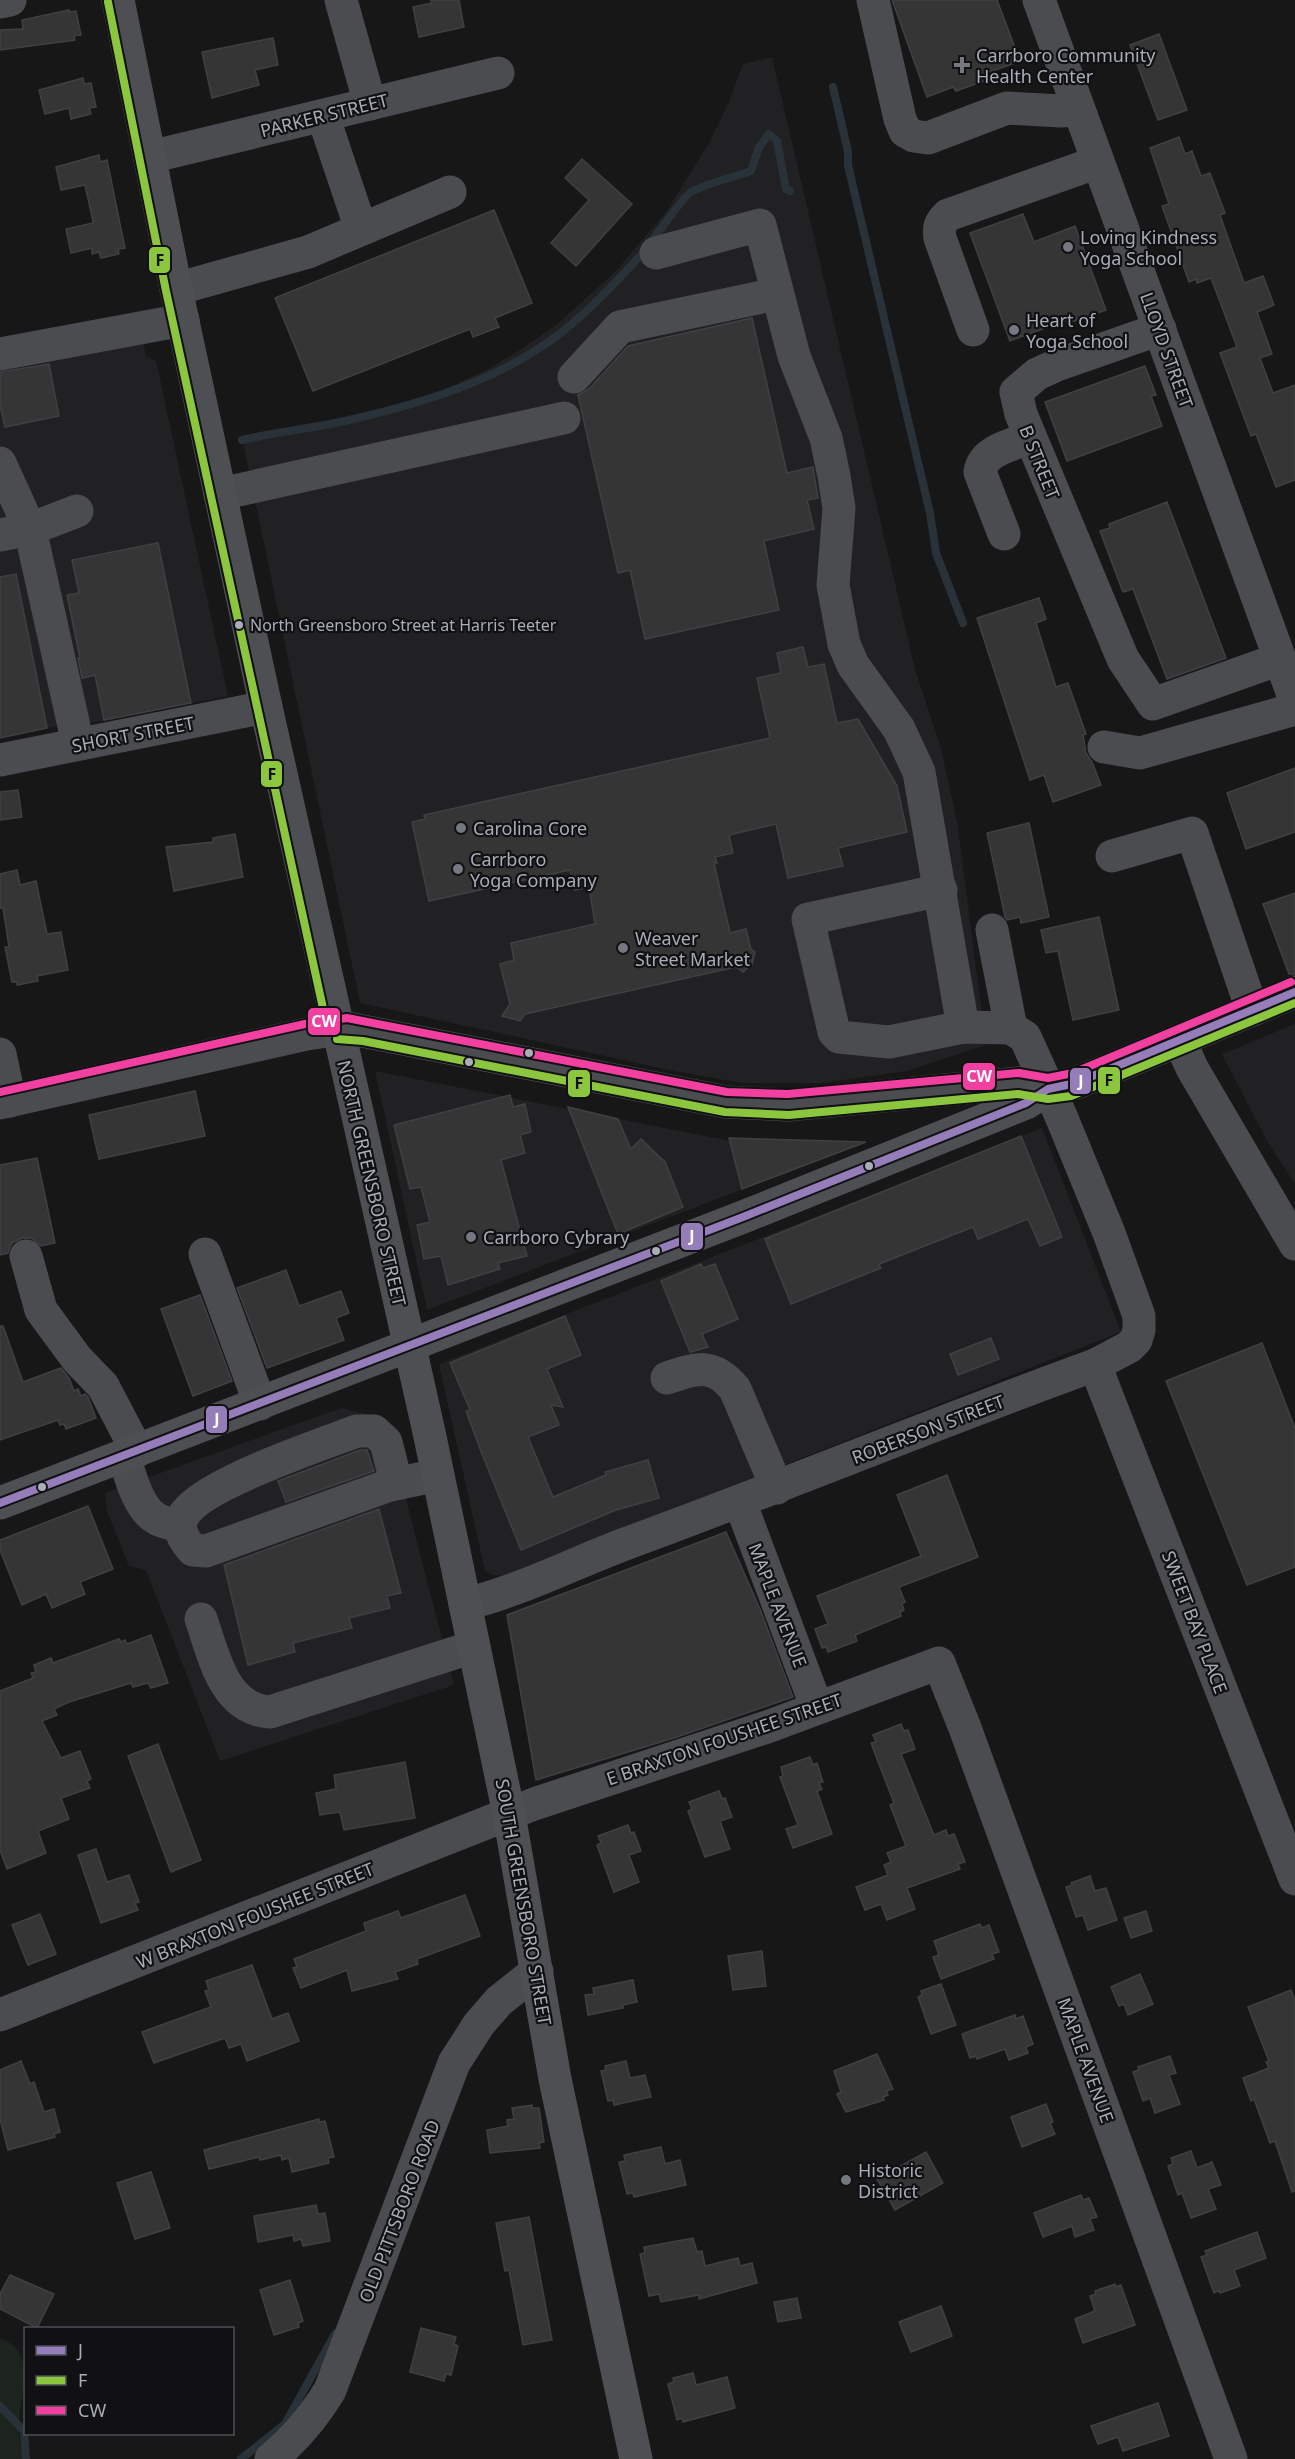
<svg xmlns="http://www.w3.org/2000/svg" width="1295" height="2459" font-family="'Noto Sans',sans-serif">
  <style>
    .built { fill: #212123 }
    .green { fill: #1d241e }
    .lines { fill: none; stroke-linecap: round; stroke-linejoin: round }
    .stream { stroke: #2a3239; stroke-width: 8 }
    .building { fill: #353536; stroke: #3f4043; stroke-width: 1.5 }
    .minor { stroke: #4b4c50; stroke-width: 33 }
    .major { stroke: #4d4f52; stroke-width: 33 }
    .bus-1-casing { stroke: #111113; stroke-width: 12 }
    .bus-2-casing { stroke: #111113; stroke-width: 12 }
    .bus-3-casing { stroke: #111113; stroke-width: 12 }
    .bus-1 { stroke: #957dba; stroke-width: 8 }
    .bus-2 { stroke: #8bc63e; stroke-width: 8 }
    .bus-3 { stroke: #f240a1; stroke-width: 8 }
    .poi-dot { fill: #757880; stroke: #111113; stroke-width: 2 }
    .bus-dot { fill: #a8adb8; stroke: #111113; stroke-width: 2 }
    .labels { text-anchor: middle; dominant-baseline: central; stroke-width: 4.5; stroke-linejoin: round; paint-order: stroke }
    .bus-label { font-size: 16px; fill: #a8adb8; stroke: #111113; text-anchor: start }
    .poi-label { font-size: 18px; fill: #a8adb8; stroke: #111113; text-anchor: start }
    .street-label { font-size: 18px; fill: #a8adb8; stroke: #111113 }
    .line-badge { stroke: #111113; stroke-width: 2 }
    .badge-label { font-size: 16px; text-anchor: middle; font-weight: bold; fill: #fff }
    .pale-badge-label { font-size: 16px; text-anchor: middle; font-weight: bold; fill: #111 }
  </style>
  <rect width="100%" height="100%" fill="#171717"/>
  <g class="built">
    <polygon points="772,57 915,669 941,748 958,827 986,1045 906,1071 822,1083 742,1083 674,1071 360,1003 243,443 263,437 345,424 414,404 486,370 520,350 556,325 614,273 666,212 709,143 728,104 743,64"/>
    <polygon points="143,340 146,357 156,360 228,696 104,721 47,728 0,738 0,370"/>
    <polygon points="1295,1024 1295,1184 1268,1143 1222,1054"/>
    <polygon points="375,1071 726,1140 850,1148 427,1310"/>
    <polygon points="1042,1128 1121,1332 521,1569 504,1576 493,1575 485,1571 439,1364"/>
    <polygon points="341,1408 385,1418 454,1685 220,1761 146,1570 129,1566 107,1511 105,1493"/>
  </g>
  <path class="green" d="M0,2338C39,2353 20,2395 19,2426C19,2437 21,2449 23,2459H0Z"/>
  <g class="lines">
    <g class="stream">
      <polyline points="833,87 848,152 848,165 930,513 936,553 963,623"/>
      <path d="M242,440C275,432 308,429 340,422C418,405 499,381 562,332C590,310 616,282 640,256C651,244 682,197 691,192C709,182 732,178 751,171L759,147L769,134L777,141L786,189L790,191"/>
      <polyline points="0,2406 24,2431 26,2459"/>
      <polyline points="241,2459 285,2424 335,2334"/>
    </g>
  </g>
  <g class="building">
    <polygon points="431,0 459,0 464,27 419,37 413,7 432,3"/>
    <polygon points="892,0 997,0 1020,61 990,72 992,78 956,91 953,87 927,97"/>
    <polygon points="69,10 69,12 76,11 81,35 74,36 75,40 0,50 0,30 23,29 22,20"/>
    <polygon points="1159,34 1187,110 1158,120 1130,45"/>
    <polygon points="273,38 278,65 255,70 259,85 212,98 202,52"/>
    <polygon points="83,78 84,84 91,83 96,107 89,108 91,114 71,119 69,108 45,114 39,90"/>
    <polygon points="1179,137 1185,154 1192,151 1201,176 1210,173 1225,213 1220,215 1244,283 1263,276 1274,305 1257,312 1272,354 1260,358 1273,393 1295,385 1295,480 1276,487 1256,434 1251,436 1220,353 1237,347 1211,278 1197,283 1196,279 1189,282 1162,206 1169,204 1150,148"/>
    <polygon points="99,155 100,162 107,160 125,248 118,249 119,254 101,258 99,252 92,254 92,248 71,253 66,229 93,223 93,221 85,185 61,190 56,167"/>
    <polygon points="582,159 632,204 576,266 551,243 589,200 565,178"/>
    <polygon points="494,210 532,303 495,318 499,327 473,337 470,329 313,391 275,298"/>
    <polygon points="1023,214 1034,242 1075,226 1106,310 1071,322 1070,319 1010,341 970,233"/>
    <polygon points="752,318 787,473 813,467 818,498 807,500 814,529 764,541 779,610 645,639 630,570 618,573 578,395 589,389 628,346"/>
    <polygon points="49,364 59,416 5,427 0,405 0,372"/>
    <polygon points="1145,366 1156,395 1151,396 1162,426 1067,461 1045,402"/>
    <polygon points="1167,502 1226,658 1167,679 1133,589 1123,592 1100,531 1110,528 1109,524"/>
    <polygon points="158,543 191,703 104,720 95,675 82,678 78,658 80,658 67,595 79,593 72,560"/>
    <polygon points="16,574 47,728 0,738 0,577"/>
    <polygon points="1039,598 1046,619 1036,623 1056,687 1068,683 1086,734 1083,735 1086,753 1092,762 1101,785 1053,802 1044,775 1030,780 977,618"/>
    <polygon points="803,647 808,667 824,664 837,723 858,719 897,786 907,832 838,848 843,866 788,878 776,824 729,835 733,853 715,857 717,863 714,863 730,933 746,929 751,949 755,952 752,964 743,972 736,967 525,1014 520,1021 502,1016 510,1004 500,964 514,960 511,943 595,924 589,887 575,890 570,870 429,901 412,822 425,819 424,815 770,738 757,678 781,673 777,653"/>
    <polygon points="1295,768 1295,832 1246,849 1227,793"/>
    <polygon points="18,790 22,817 0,820 0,792"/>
    <polygon points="1029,823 1049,917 1021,923 1020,917 1007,920 1005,917 987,833"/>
    <polygon points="235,834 243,877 174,891 166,847 213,842 213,838"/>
    <polygon points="17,870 20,885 36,881 47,934 61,932 68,970 37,976 38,981 17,985 17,982 12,982 5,947 9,947 3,908 0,908 0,874"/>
    <polygon points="1295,893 1295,974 1289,974 1263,904"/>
    <polygon points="1099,917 1119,1010 1073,1020 1058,951 1046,953 1041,930"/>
    <polygon points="195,1091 205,1136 99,1159 89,1115"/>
    <polygon points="510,1095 513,1107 525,1104 531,1132 520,1135 525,1153 501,1160 527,1256 498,1263 500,1269 448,1285 441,1256 424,1259 417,1225 430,1222 421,1187 410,1189 394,1125"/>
    <polygon points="568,1107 618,1119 631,1149 641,1139 665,1162 683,1207 618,1234"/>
    <polygon points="1021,1136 1062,1237 1040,1246 1028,1219 978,1239 973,1227 879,1264 881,1268 791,1304 765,1239"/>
    <polygon points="729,1138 866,1142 742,1189"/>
    <polygon points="37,1158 55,1243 41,1246 31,1238 22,1238 12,1243 8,1253 0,1255 0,1165"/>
    <polygon points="701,1264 703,1268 715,1264 738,1319 702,1334 708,1347 690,1352 661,1281"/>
    <polygon points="286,1270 299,1306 341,1291 349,1313 336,1318 344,1340 267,1368 237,1288"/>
    <polygon points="200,1295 232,1381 193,1396 161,1309"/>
    <polygon points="565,1316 581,1355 547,1369 563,1407 551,1405 559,1425 528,1437 553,1497 606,1475 605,1472 648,1460 659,1498 616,1510 521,1550 482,1454 466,1411 470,1410 450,1363"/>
    <polygon points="0,1326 3,1326 23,1382 61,1368 69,1378 74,1391 78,1389 81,1396 85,1394 88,1397 96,1418 66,1429 64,1424 60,1425 58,1420 0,1440"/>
    <polygon points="991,1338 999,1359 958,1375 950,1354"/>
    <polygon points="1262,1343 1295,1428 1295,1567 1247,1585 1166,1381"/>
    <polygon points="360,1450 367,1450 374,1471 286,1502 278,1481"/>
    <polygon points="947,1475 978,1557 899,1587 905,1602 902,1604 904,1610 900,1612 901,1616 855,1635 857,1641 828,1652 826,1647 822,1648 815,1629 828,1624 817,1596 921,1556 897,1495"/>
    <polygon points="88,1506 113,1569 80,1582 85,1594 52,1608 46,1594 22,1605 0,1550 0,1540"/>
    <polygon points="379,1509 401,1593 387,1596 390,1608 349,1618 352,1628 293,1643 295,1652 248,1665 224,1565"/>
    <polygon points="726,1532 760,1609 793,1697 674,1738 536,1780 507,1615"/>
    <polygon points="151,1635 168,1683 151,1688 148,1683 133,1687 131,1683 69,1702 54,1709 57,1715 42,1721 61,1758 80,1751 91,1779 87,1781 90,1788 61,1798 69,1819 38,1831 46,1853 7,1869 0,1850 0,1691 33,1678 31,1673 36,1672 34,1665 51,1658 53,1663 119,1639 121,1642 125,1640 127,1644"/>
    <polygon points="901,1724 904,1731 908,1730 915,1749 901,1754 934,1835 946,1830 948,1836 954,1834 965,1862 958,1864 960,1869 907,1888 915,1909 887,1920 881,1904 865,1910 856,1887 888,1875 884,1865 891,1862 887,1853 906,1846 890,1805 894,1803 871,1743 876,1742 873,1735"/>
    <polygon points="158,1744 201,1860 171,1872 128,1756"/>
    <polygon points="810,1757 813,1765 817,1763 823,1782 819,1783 822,1789 817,1791 832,1834 793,1848 786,1829 798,1825 780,1777 783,1776 781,1767"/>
    <polygon points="405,1762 415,1818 344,1830 340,1812 320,1815 316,1793 336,1789 334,1775"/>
    <polygon points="719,1791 722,1799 725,1798 732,1817 720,1821 730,1849 705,1857 688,1811 692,1809 689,1802"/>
    <polygon points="628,1825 631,1833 634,1832 641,1851 629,1855 639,1882 614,1892 597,1845 601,1843 598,1836"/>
    <polygon points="96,1849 107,1882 129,1875 139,1902 135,1903 138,1910 101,1923 78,1855"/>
    <polygon points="1090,1876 1095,1891 1106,1888 1117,1920 1088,1930 1083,1915 1076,1917 1066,1887 1072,1885 1071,1883"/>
    <polygon points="465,1895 480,1936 417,1959 418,1964 395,1972 398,1979 352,1991 347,1970 301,1988 293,1968 297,1967 294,1959 366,1931 364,1923 398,1911 401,1918"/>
    <polygon points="1146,1911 1152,1931 1131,1938 1124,1918"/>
    <polygon points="40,1914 56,1954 28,1965 12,1925"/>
    <polygon points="980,1924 982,1928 989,1925 999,1952 992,1954 994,1959 941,1979 933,1957 939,1955 934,1941"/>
    <polygon points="762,1951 766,1986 733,1990 728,1956"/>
    <polygon points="252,1965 272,2019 288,2013 299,2041 247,2061 241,2044 229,2048 225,2038 154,2063 142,2032 211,2007 205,1991 209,1990 206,1981"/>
    <polygon points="1140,1974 1153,2004 1128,2015 1124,2004 1119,2006 1111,1987"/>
    <polygon points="633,1980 637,2002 623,2005 623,2008 588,2015 585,1995 594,1994 593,1988"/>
    <polygon points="941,1984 956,2025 931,2034 918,1997 922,1995 921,1991"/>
    <polygon points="1291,1990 1295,2001 1295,2191 1292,2192 1275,2141 1270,2143 1254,2099 1251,2101 1243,2078 1269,2068 1266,2062 1269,2061 1248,2007"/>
    <polygon points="1015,2015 1016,2019 1023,2016 1033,2044 1026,2047 1028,2053 1009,2060 1005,2049 977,2059 976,2056 970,2058 962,2034"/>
    <polygon points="877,2054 893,2089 886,2091 888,2095 883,2097 884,2100 846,2112 837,2094 841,2092 834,2071"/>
    <polygon points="1170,2056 1176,2073 1169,2075 1180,2104 1155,2113 1150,2098 1143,2101 1133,2072 1139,2070 1138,2067"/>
    <polygon points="21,2061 30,2084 34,2082 44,2112 54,2109 60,2132 54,2134 55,2137 8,2150 0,2119 0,2070"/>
    <polygon points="626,2061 630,2078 645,2075 651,2097 614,2105 613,2100 608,2101 601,2071 606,2070 605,2066"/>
    <polygon points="1046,2104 1053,2122 1050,2123 1055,2134 1022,2147 1011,2117"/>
    <polygon points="532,2105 532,2108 539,2108 544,2142 539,2143 540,2148 490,2153 487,2130 508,2126 507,2120 514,2119 512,2108"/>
    <polygon points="319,2119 319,2122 325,2121 334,2157 328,2158 329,2163 292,2172 289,2158 282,2160 281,2155 260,2160 259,2157 209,2169 204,2150"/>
    <polygon points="661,2147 665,2164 680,2160 686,2185 634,2197 633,2193 627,2194 619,2162 625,2161 624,2155"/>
    <polygon points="1191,2151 1197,2168 1212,2162 1221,2185 1208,2189 1216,2209 1191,2218 1182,2193 1178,2195 1168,2166 1173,2164 1171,2158"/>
    <polygon points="926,2152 943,2183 895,2210 877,2179"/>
    <polygon points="151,2172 170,2228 135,2239 117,2183"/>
    <polygon points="1081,2195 1083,2200 1089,2198 1097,2217 1090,2219 1094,2230 1075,2237 1072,2226 1043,2237 1034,2213"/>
    <polygon points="316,2205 318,2214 325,2213 330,2241 303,2246 301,2239 294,2241 293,2235 258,2242 254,2216"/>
    <polygon points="529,2217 552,2340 523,2345 509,2270 505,2271 496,2223"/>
    <polygon points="1257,2232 1266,2258 1234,2270 1240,2286 1220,2293 1219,2290 1214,2293 1201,2257 1207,2255 1205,2251"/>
    <polygon points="693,2238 697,2252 702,2251 705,2266 738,2258 740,2266 752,2263 757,2283 699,2299 699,2295 661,2302 659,2294 649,2296 640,2254 645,2253 644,2247"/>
    <polygon points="10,2275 54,2294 37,2328 0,2309 0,2294"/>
    <polygon points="290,2280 303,2321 298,2323 299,2327 274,2335 260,2290"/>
    <polygon points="1115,2284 1115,2287 1121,2285 1135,2325 1083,2343 1075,2319 1095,2311 1090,2296 1096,2294 1095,2291"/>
    <polygon points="797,2298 801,2318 778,2322 774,2302"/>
    <polygon points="941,2306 952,2336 911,2352 899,2322"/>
    <polygon points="421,2328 456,2337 454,2344 458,2346 451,2375 446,2374 444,2381 410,2372"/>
    <polygon points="693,2373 696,2385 727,2377 735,2408 683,2422 682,2418 677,2420 668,2384 674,2382 673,2378"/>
    <polygon points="1158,2403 1169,2436 1123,2451 1118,2437 1098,2444 1091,2426"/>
  </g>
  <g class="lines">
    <g class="minor">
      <polyline points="341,0 370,104"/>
      <polyline points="873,0 900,119 905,131 914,136 928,138 1007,108 1061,111 1079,110"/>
      <polyline points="1039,0 1295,700"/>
      <polyline points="0,2 10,0"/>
      <polyline points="323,116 361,229"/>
      <polyline points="150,157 498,73"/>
      <polyline points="656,253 760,225 794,356 826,438 834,476 839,508 833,585 844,644 853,665 899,729 919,772 963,1027"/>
      <polyline points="176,289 308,252 450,192"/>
      <polyline points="1160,329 1057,365 1037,374 1016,392 1021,414 1123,659 1153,704 1280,659"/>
      <path d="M973,330L940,238C938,227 940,223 948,215L1098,162"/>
      <polyline points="0,354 183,320"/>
      <polyline points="574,377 620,327 776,294"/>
      <polyline points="0,463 30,529 78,744"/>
      <polyline points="220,494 564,418"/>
      <path d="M1004,534L980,472C983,450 1012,445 1030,438"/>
      <polyline points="0,535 30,529 77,511"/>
      <polyline points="1104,747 1140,753 1295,709"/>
      <polyline points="0,760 266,707"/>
      <polyline points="1112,856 1192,833 1252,1010"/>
      <polyline points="992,930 1011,1028"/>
      <polyline points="1180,1041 1192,1068 1295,1244"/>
      <polyline points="0,1054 10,1101"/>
      <polyline points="0,1103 307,1034 347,1028 726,1102 788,1105 1019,1083 1048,1089"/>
      <polyline points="205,1254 260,1404"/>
      <polyline points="26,1256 41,1310 77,1359 103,1386 137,1451"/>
      <polyline points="1095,1365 1295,1879"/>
      <path d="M667,1378C696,1368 713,1362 735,1389L777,1488"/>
      <path d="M124,1456C130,1475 138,1509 157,1519C164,1523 173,1524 180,1526"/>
      <path d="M390,1485L394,1479V1474L386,1442L374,1431H357C323,1444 191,1487 181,1521C178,1531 186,1543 193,1550L206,1551L390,1485L438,1475"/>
      <polyline points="740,1502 817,1708"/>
      <path d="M465,1604C520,1591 572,1564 625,1544C783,1486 938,1422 1095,1365L1129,1347L1136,1340L1139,1330V1316L1109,1233L1061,1116L1025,1037L1011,1028L963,1027L889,1042L839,1037L834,1032L808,919L941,890"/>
      <path d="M201,1619C214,1655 223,1709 270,1712L473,1647"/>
      <polyline points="0,2015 534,1804 767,1727 939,1663 965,1728 1231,2459"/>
      <path d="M271,2459C295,2439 314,2417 330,2390L454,2063L479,2024L499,2001L537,1971"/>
    </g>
    <g class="major">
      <polyline points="118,0 176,289 266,707 429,1432 509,1814 555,2079 636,2459"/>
      <polyline points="0,1503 743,1217 1026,1103 1048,1089 1076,1083 1295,992"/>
    </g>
    <defs>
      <polyline id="bus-1" points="0,1503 743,1217 1026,1103 1048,1089 1076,1083 1295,992"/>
      <g id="bus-2">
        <polyline points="108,2 166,291 328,1031"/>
        <polyline points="337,1039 363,1041 725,1112 789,1115 1018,1094 1048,1099 1071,1096 1295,1003"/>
      </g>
      <polyline id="bus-3" points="0,1092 305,1024 347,1018 727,1092 788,1094 1019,1073 1048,1078 1073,1073 1291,982"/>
    </defs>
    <use href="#bus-1" class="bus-1-casing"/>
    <use href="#bus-2" class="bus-2-casing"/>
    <use href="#bus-3" class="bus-3-casing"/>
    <use href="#bus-1" class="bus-1"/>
    <use href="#bus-2" class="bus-2"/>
    <use href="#bus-3" class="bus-3"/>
  </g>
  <g class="poi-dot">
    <path d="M959 56h6v6h6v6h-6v6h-6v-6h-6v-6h6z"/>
    <circle cx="1068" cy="247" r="6"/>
    <circle cx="1014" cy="330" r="6"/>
    <circle cx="461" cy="828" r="6"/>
    <circle cx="458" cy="869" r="6"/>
    <circle cx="623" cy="948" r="6"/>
    <circle cx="471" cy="1237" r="6"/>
    <circle cx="846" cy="2180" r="6"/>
  </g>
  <g class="bus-dot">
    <circle cx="239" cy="625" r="5"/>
    <circle cx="529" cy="1053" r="5"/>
    <circle cx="469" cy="1062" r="5"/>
    <circle cx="869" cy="1166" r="5"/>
    <circle cx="656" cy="1251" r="5"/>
    <circle cx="42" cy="1487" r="5"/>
  </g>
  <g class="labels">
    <g class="bus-label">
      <text x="250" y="625">North Greensboro Street at Harris Teeter</text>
    </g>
    <g class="poi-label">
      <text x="976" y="55">Carrboro Community<tspan x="976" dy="21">Health Center</tspan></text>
      <text x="1080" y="237">Loving Kindness<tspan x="1080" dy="21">Yoga School</tspan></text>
      <text x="1026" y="320">Heart of<tspan x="1026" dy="21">Yoga School</tspan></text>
      <text x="473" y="828">Carolina Core</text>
      <text x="470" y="859">Carrboro<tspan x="470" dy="21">Yoga Company</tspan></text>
      <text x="635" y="938">Weaver<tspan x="635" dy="21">Street Market</tspan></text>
      <text x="483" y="1237">Carrboro Cybrary</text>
      <text x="858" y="2170">Historic<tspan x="858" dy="21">District</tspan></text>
    </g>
    <g class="street-label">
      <text transform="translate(324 115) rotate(-14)">PARKER STREET</text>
      <text transform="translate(1167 350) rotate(70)">LLOYD STREET</text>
      <text transform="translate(1040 462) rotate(68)">B STREET</text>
      <text transform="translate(133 734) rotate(-11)">SHORT STREET</text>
      <text transform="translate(372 1183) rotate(77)">NORTH GREENSBORO STREET</text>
      <text transform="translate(928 1429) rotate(-21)">ROBERSON STREET</text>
      <text transform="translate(778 1605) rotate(69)">MAPLE AVENUE</text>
      <text transform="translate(1195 1622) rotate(69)">SWEET BAY PLACE</text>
      <text transform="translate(724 1739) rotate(-19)">E BRAXTON FOUSHEE STREET</text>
      <text transform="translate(524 1902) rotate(80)">SOUTH GREENSBORO STREET</text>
      <text transform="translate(255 1915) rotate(-22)">W BRAXTON FOUSHEE STREET</text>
      <text transform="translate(1086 2060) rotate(70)">MAPLE AVENUE</text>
      <text transform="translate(399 2211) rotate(-69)">OLD PITTSBORO ROAD</text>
    </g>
  </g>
  <g class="line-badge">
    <rect x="148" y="246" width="23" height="28" rx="6" fill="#8bc63e"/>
    <rect x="260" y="760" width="23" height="28" rx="6" fill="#8bc63e"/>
    <rect x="307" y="1007" width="34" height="29" rx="6" fill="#f240a1"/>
    <rect x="962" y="1062" width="34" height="29" rx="6" fill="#f240a1"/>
    <rect x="1097" y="1066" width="24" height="29" rx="6" fill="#8bc63e"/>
    <rect x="1069" y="1067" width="23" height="28" rx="6" fill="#957dba"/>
    <rect x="567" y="1069" width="24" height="29" rx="6" fill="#8bc63e"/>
    <rect x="680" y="1222" width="24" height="29" rx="6" fill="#957dba"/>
    <rect x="205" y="1405" width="23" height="29" rx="6" fill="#957dba"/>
  </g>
  <g class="badge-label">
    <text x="324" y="1027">CW</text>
    <text x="979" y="1082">CW</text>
    <text x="1081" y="1087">J</text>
    <text x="692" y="1242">J</text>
    <text x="217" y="1425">J</text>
  </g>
  <g class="pale-badge-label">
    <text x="160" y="266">F</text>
    <text x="272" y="780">F</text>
    <text x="1109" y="1086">F</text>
    <text x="579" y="1089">F</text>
  </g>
  <rect x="24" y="2327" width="210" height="108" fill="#111113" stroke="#4d4f55" stroke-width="1.5"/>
  <rect x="36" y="2346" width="30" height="9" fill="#957dba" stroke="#4d4f55" stroke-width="1.5"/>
  <text x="78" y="2357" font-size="18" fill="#a8adb8">J</text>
  <rect x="36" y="2376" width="30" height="9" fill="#8bc63e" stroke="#4d4f55" stroke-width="1.5"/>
  <text x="78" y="2387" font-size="18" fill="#a8adb8">F</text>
  <rect x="36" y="2406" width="30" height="9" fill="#f240a1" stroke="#4d4f55" stroke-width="1.5"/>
  <text x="78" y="2417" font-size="18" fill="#a8adb8">CW</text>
</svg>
